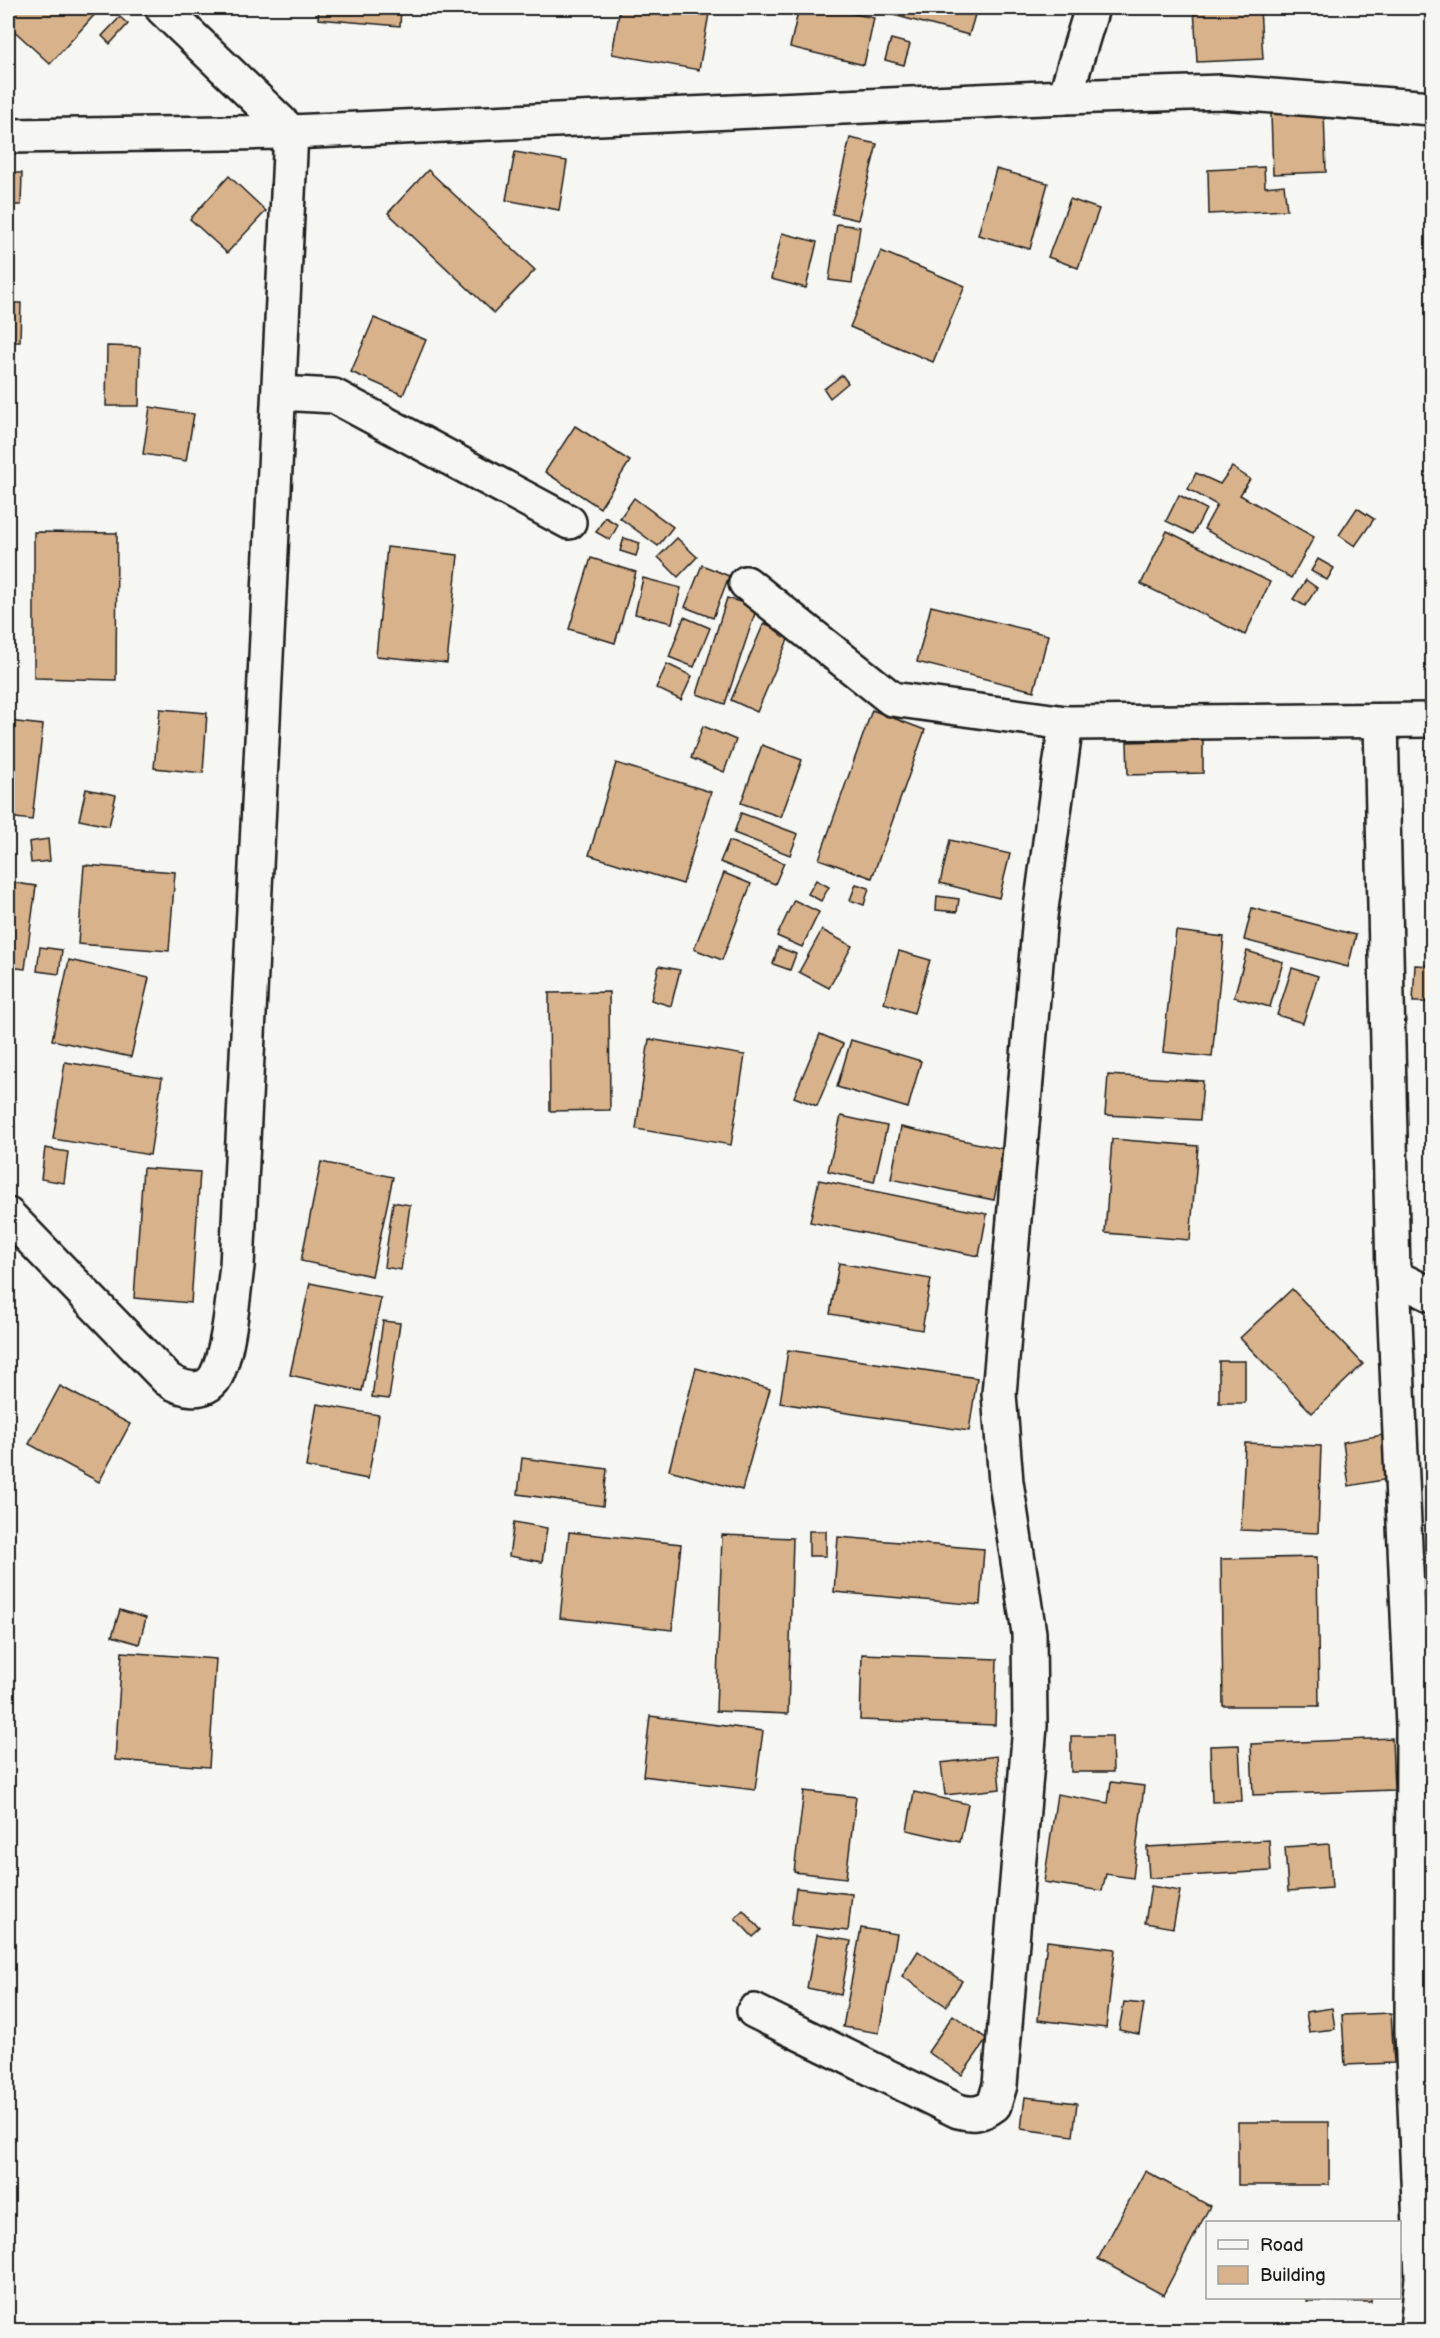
<svg xmlns="http://www.w3.org/2000/svg" width="1440" height="2338" font-family="'Balsamiq Sans',sans-serif">
  <style>
    .building { fill: #d8b28a; stroke: #1c1c1c; stroke-width: 1.5 }
    .lines { fill: none; stroke-linecap: round; stroke-linejoin: round }
    .minor-casing { stroke: #1c1c1c; stroke-width: 38 }
    .minor { stroke: #f6f6f2; stroke-width: 33 }
  </style>
  <rect width="100%" height="100%" fill="#f6f6f2"/>
  <filter id="ink" filterUnits="userSpaceOnUse"><feTurbulence type="fractalNoise" baseFrequency=".0167" numOctaves="2"/><feDisplacementMap in="SourceGraphic" scale="12" xChannelSelector="R" yChannelSelector="G"/><feConvolveMatrix kernelMatrix="1 2 1 2 8 2 1 2 1" color-interpolation-filters="sRGB"/></filter>
  <g filter="url(#ink)">
    <g class="building">
      <polygon points="8,8 92,8 97,12 50,64 8,25"/>
      <polygon points="319,8 401,8 400,26 318,19"/>
      <polygon points="620,8 710,8 699,70 612,54"/>
      <polygon points="799,8 827,8 874,18 864,65 790,47"/>
      <polygon points="867,8 977,8 969,35"/>
      <polygon points="1194,8 1260,8 1263,59 1197,62"/>
      <polygon points="120,17 128,24 110,44 102,36"/>
      <polygon points="891,39 910,44 904,65 885,60"/>
      <polygon points="1324,112 1326,172 1273,174 1271,114"/>
      <polygon points="850,138 877,144 858,220 832,214"/>
      <polygon points="515,152 567,161 559,210 506,200"/>
      <polygon points="1264,167 1265,187 1284,185 1287,210 1209,214 1208,170"/>
      <polygon points="996,169 1048,183 1030,249 978,235"/>
      <polygon points="428,170 535,270 494,313 388,213"/>
      <polygon points="8,173 22,173 21,205 8,205"/>
      <polygon points="229,176 266,211 227,253 190,219"/>
      <polygon points="1070,199 1099,209 1078,268 1048,257"/>
      <polygon points="837,224 860,227 852,283 829,280"/>
      <polygon points="782,233 817,242 806,288 771,279"/>
      <polygon points="881,251 965,286 933,362 850,327"/>
      <polygon points="8,303 21,303 20,342 8,342"/>
      <polygon points="374,318 426,340 403,395 351,372"/>
      <polygon points="107,346 140,347 139,406 106,406"/>
      <polygon points="842,375 848,383 830,398 824,389"/>
      <polygon points="150,407 194,414 186,461 143,454"/>
      <polygon points="575,426 630,461 600,508 545,472"/>
      <polygon points="1232,467 1250,479 1240,495 1314,537 1291,578 1204,529 1217,505 1188,489 1196,473 1220,484"/>
      <polygon points="1179,495 1206,509 1193,534 1166,521"/>
      <polygon points="634,498 673,527 658,546 620,518"/>
      <polygon points="1357,508 1374,519 1355,546 1339,535"/>
      <polygon points="605,517 618,525 610,540 596,532"/>
      <polygon points="1167,531 1270,582 1245,635 1141,584"/>
      <polygon points="34,532 117,533 116,680 34,678"/>
      <polygon points="624,538 640,543 636,556 620,551"/>
      <polygon points="677,538 697,557 678,577 658,557"/>
      <polygon points="387,547 458,555 447,663 376,656"/>
      <polygon points="591,558 636,572 615,643 569,629"/>
      <polygon points="1318,559 1334,568 1327,580 1311,571"/>
      <polygon points="702,565 729,576 713,618 685,607"/>
      <polygon points="643,578 681,588 672,623 635,614"/>
      <polygon points="1306,580 1317,588 1305,606 1293,599"/>
      <polygon points="727,598 757,607 725,704 697,694"/>
      <polygon points="931,606 1048,635 1034,691 917,662"/>
      <polygon points="684,617 710,628 694,667 669,657"/>
      <polygon points="764,623 790,635 757,712 731,700"/>
      <polygon points="667,664 692,676 681,700 656,688"/>
      <polygon points="160,709 207,713 203,773 154,768"/>
      <polygon points="872,710 925,730 872,878 819,859"/>
      <polygon points="8,721 43,725 32,820 8,817"/>
      <polygon points="703,726 736,740 724,772 691,758"/>
      <polygon points="1203,740 1203,773 1128,775 1127,742"/>
      <polygon points="762,745 802,760 781,817 741,803"/>
      <polygon points="616,763 711,792 683,884 589,855"/>
      <polygon points="86,789 116,795 109,826 79,820"/>
      <polygon points="741,813 798,834 790,855 734,833"/>
      <polygon points="48,839 50,861 31,863 29,842"/>
      <polygon points="950,840 1010,854 999,898 940,883"/>
      <polygon points="729,841 784,863 775,884 720,862"/>
      <polygon points="84,865 175,872 169,951 78,944"/>
      <polygon points="724,873 751,884 722,960 694,949"/>
      <polygon points="816,880 829,887 821,901 808,894"/>
      <polygon points="8,882 36,886 25,969 8,967"/>
      <polygon points="856,884 869,888 864,905 850,900"/>
      <polygon points="937,896 959,899 957,912 936,910"/>
      <polygon points="794,900 819,912 802,947 777,936"/>
      <polygon points="1252,908 1356,935 1348,967 1244,940"/>
      <polygon points="822,930 852,946 829,988 799,972"/>
      <polygon points="1176,931 1224,937 1212,1057 1163,1052"/>
      <polygon points="40,947 62,950 59,974 37,971"/>
      <polygon points="778,947 796,954 790,970 773,964"/>
      <polygon points="899,951 930,960 914,1013 884,1003"/>
      <polygon points="1247,951 1283,962 1270,1007 1234,997"/>
      <polygon points="69,960 149,978 131,1057 52,1040"/>
      <polygon points="1415,965 1432,966 1432,1002 1413,1002"/>
      <polygon points="659,966 680,970 671,1006 651,1000"/>
      <polygon points="1292,968 1318,976 1303,1023 1277,1015"/>
      <polygon points="609,992 610,1110 550,1111 549,993"/>
      <polygon points="820,1034 843,1044 817,1106 794,1097"/>
      <polygon points="649,1039 745,1055 731,1145 636,1129"/>
      <polygon points="851,1040 921,1061 908,1108 837,1087"/>
      <polygon points="65,1062 162,1078 150,1155 53,1139"/>
      <polygon points="1108,1075 1203,1081 1200,1120 1105,1115"/>
      <polygon points="841,1116 887,1126 874,1182 828,1171"/>
      <polygon points="901,1127 1004,1149 994,1200 891,1179"/>
      <polygon points="1112,1139 1198,1146 1190,1240 1105,1233"/>
      <polygon points="45,1148 68,1152 64,1183 41,1179"/>
      <polygon points="321,1162 393,1177 372,1276 301,1261"/>
      <polygon points="143,1168 200,1172 191,1303 134,1298"/>
      <polygon points="819,1180 987,1214 979,1256 810,1222"/>
      <polygon points="393,1202 410,1205 401,1270 384,1267"/>
      <polygon points="839,1263 931,1279 922,1330 830,1314"/>
      <polygon points="310,1283 381,1298 362,1391 290,1375"/>
      <polygon points="1292,1289 1363,1364 1312,1413 1240,1338"/>
      <polygon points="383,1321 400,1323 389,1399 372,1397"/>
      <polygon points="788,1350 977,1378 969,1431 780,1403"/>
      <rect x="1219" y="1361" width="26" height="42"/>
      <polygon points="696,1368 770,1389 742,1490 669,1470"/>
      <polygon points="60,1386 130,1424 99,1482 29,1444"/>
      <polygon points="317,1404 379,1415 368,1479 306,1467"/>
      <polygon points="1382,1435 1389,1479 1349,1486 1343,1442"/>
      <polygon points="1245,1443 1321,1446 1318,1533 1241,1530"/>
      <polygon points="522,1458 607,1469 603,1506 518,1494"/>
      <polygon points="514,1522 547,1528 542,1562 509,1556"/>
      <rect x="809" y="1531" width="17" height="25"/>
      <polygon points="569,1532 681,1544 672,1630 560,1618"/>
      <polygon points="722,1535 793,1538 788,1714 716,1711"/>
      <polygon points="838,1537 984,1549 980,1605 834,1592"/>
      <polygon points="1317,1557 1319,1706 1223,1706 1221,1559"/>
      <polygon points="120,1610 146,1618 139,1644 112,1636"/>
      <polygon points="122,1652 216,1659 209,1767 115,1760"/>
      <polygon points="862,1654 997,1659 995,1725 860,1720"/>
      <polygon points="650,1716 763,1731 755,1790 643,1776"/>
      <polygon points="1071,1736 1112,1736 1113,1772 1071,1772"/>
      <polygon points="1392,1738 1394,1790 1253,1795 1251,1744"/>
      <polygon points="1239,1745 1242,1801 1212,1802 1210,1746"/>
      <polygon points="997,1756 1000,1789 945,1795 941,1763"/>
      <polygon points="1111,1782 1144,1786 1133,1878 1106,1874 1102,1891 1044,1882 1057,1794 1108,1803"/>
      <polygon points="804,1791 856,1797 846,1878 794,1872"/>
      <polygon points="914,1792 968,1804 960,1842 907,1830"/>
      <polygon points="1269,1840 1271,1871 1149,1878 1147,1847"/>
      <polygon points="1329,1844 1332,1888 1288,1891 1285,1847"/>
      <polygon points="1151,1886 1180,1891 1173,1928 1145,1923"/>
      <polygon points="796,1888 852,1894 848,1931 791,1925"/>
      <polygon points="743,1910 761,1930 753,1937 735,1918"/>
      <polygon points="861,1928 897,1934 879,2033 843,2027"/>
      <polygon points="817,1935 851,1941 841,1995 807,1988"/>
      <polygon points="1047,1941 1115,1949 1106,2028 1038,2020"/>
      <polygon points="918,1951 962,1981 946,2006 902,1976"/>
      <polygon points="1124,2002 1144,2004 1139,2034 1119,2030"/>
      <polygon points="1332,2008 1335,2029 1309,2032 1306,2012"/>
      <polygon points="1391,2013 1394,2063 1345,2065 1342,2015"/>
      <polygon points="953,2015 987,2039 962,2075 928,2052"/>
      <polygon points="1025,2097 1077,2103 1073,2136 1021,2129"/>
      <rect x="1238" y="2122" width="91" height="63"/>
      <polygon points="1145,2171 1210,2206 1163,2295 1098,2259"/>
      <polygon points="1307,2298 1371,2298 1371,2302 1307,2301"/>
    </g>
    <g class="lines">
      <defs>
        <g id="minor">
          <polyline points="1065,97 1221,92 1432,108"/>
          <polyline points="8,136 291,132 1065,97 1092,8"/>
          <polyline points="279,393 334,396 569,522"/>
          <polyline points="746,583 892,699 1066,723 1432,720"/>
          <polyline points="1381,721 1393,1276 1413,1726 1412,2031 1422,2277 1417,2330"/>
          <path d="M8,1215L167,1379C181,1389 205,1396 216,1376C229,1351 233,1296 237,1266L291,132L162,8"/>
          <polyline points="1393,1276 1432,1295"/>
          <path d="M754,2011L958,2111C972,2115 982,2114 994,2105L1000,2085L1030,1726L1029,1633L1006,1482L999,1394L1040,916L1066,723"/>
        </g>
      </defs>
      <use href="#minor" class="minor-casing"/>
      <use href="#minor" class="minor"/>
    </g>
  </g>
  <rect width="1440" height="2338" fill="none" stroke="#f6f6f2" stroke-width="30"/>
  <rect x="15" y="15" width="1410" height="2308" fill="none" stroke="#1c1c1c" stroke-width="2" filter="url(#ink)"/>
  <rect x="1206" y="2221" width="195" height="78" fill="#f6f6f2" stroke="#9f9f9c" stroke-width="1.5"/>
  <rect x="1218" y="2240" width="30" height="9" fill="#f6f6f2" stroke="#9f9f9c" stroke-width="1.5"/>
  <text x="1260" y="2251" font-size="18" fill="#1c1c1c">Road</text>
  <rect x="1218" y="2266" width="30" height="18" fill="#d8b28a" stroke="#9f9f9c" stroke-width="1.5"/>
  <text x="1260" y="2281" font-size="18" fill="#1c1c1c">Building</text>
</svg>
